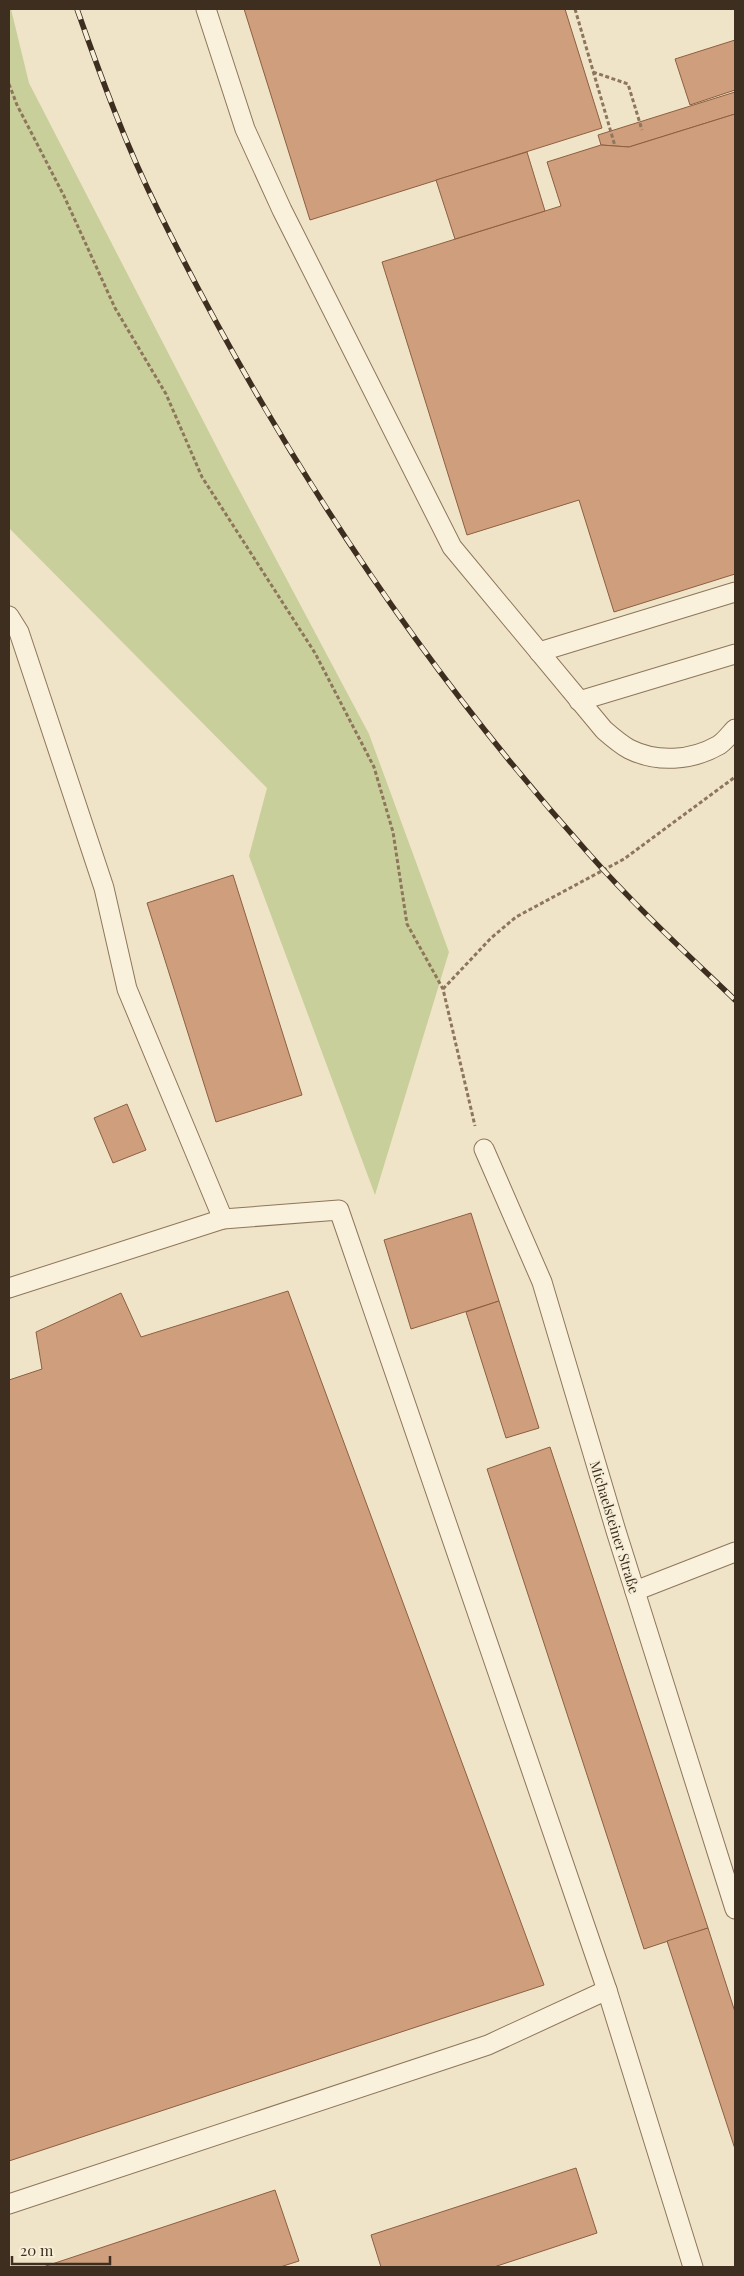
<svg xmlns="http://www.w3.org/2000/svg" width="744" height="2276" font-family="'Playfair Display',serif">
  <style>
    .green { fill: #c9cf9b }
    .building { fill: #cf9f7d; stroke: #8d5f41 }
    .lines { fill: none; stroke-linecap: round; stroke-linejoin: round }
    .lane-casing { stroke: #8d765c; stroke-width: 21 }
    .path { stroke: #8d765c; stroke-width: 3; stroke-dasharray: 4 2.5; stroke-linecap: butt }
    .lane { stroke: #faf1dc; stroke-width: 19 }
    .rail-casing { stroke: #3d2e20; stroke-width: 5.5 }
    .rail { stroke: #f7eed8; stroke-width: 4; stroke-dasharray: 11; stroke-linecap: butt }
    .labels { text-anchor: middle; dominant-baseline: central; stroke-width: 4; stroke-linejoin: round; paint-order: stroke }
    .street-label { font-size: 14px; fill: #3d2e20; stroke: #f7eed8 }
  </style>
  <rect width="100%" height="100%" fill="#f0e4c8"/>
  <polygon class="green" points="9,9 11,9 29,83 227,467 369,734 449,952 375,1195 249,856 267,788 9,528"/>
  <g class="building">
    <polygon points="244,9 565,9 602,128 310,220"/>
    <polygon points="735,40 735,90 690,105 675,59"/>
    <polygon points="735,92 735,114 629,147 601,145 598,135"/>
    <polygon points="735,114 735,574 614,612 579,500 467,535 382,262 561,206 547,162 601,145 629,147"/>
    <polygon points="527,152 545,211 455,239 436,180"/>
    <polygon points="233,875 302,1095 216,1122 147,903"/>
    <polygon points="127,1104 146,1150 113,1163 94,1118"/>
    <polygon points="471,1213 499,1301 411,1329 384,1240"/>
    <polygon points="288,1291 544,1985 9,2161 9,1380 42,1369 36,1332 121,1293 141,1337"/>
    <polygon points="499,1301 539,1428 506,1438 466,1312"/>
    <polygon points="550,1447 708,1928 644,1949 487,1469"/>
    <polygon points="708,1928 735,2012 735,2149 667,1941"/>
    <polygon points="576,2168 597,2233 494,2267 381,2267 371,2235"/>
    <polygon points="275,2190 299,2261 280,2267 43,2267"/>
  </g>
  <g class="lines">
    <defs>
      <g id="lane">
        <path d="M206,9L245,129L282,210L452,547L604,730C612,737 620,744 629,749C657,763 691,761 719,745C725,741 730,734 735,729"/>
        <polyline points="9,616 19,632 104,888 127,989 223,1219"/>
        <polyline points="539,652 735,592"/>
        <polyline points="579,701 735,654"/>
        <polyline points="484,1149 542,1282 616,1531 735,1909"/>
        <polyline points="9,1288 223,1219 339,1210 607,1990 693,2267"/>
        <polyline points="635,1591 735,1552"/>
        <polyline points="9,2204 488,2045 607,1990"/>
      </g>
    </defs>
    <use href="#lane" class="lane-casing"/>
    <g class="path">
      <polyline points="575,9 615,146"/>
      <polyline points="593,72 628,84 642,130"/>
      <polyline points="9,84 17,105 64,196 115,308 166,394 202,477 315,653 374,767 393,832 407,924 443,989 475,1126"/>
      <polyline points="443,989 491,938 516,917 624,859 735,777"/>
    </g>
    <use href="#lane" class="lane"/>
    <defs>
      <path id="rail" d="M77,9C101,77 126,146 158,210C273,443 417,662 590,855C635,906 686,953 735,1000"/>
    </defs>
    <use href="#rail" class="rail-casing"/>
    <use href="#rail" class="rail"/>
  </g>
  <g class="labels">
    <g class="street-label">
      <text transform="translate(615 1527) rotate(73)">Michaelsteiner Straße</text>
    </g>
  </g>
  <rect width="744" height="2276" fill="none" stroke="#3d2e20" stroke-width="20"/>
  <path d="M12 2256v8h98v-8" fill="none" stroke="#3d2e20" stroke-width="2.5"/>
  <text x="20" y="2256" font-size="15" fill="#3d2e20" stroke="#f7eed8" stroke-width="4" paint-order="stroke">20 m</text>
</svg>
